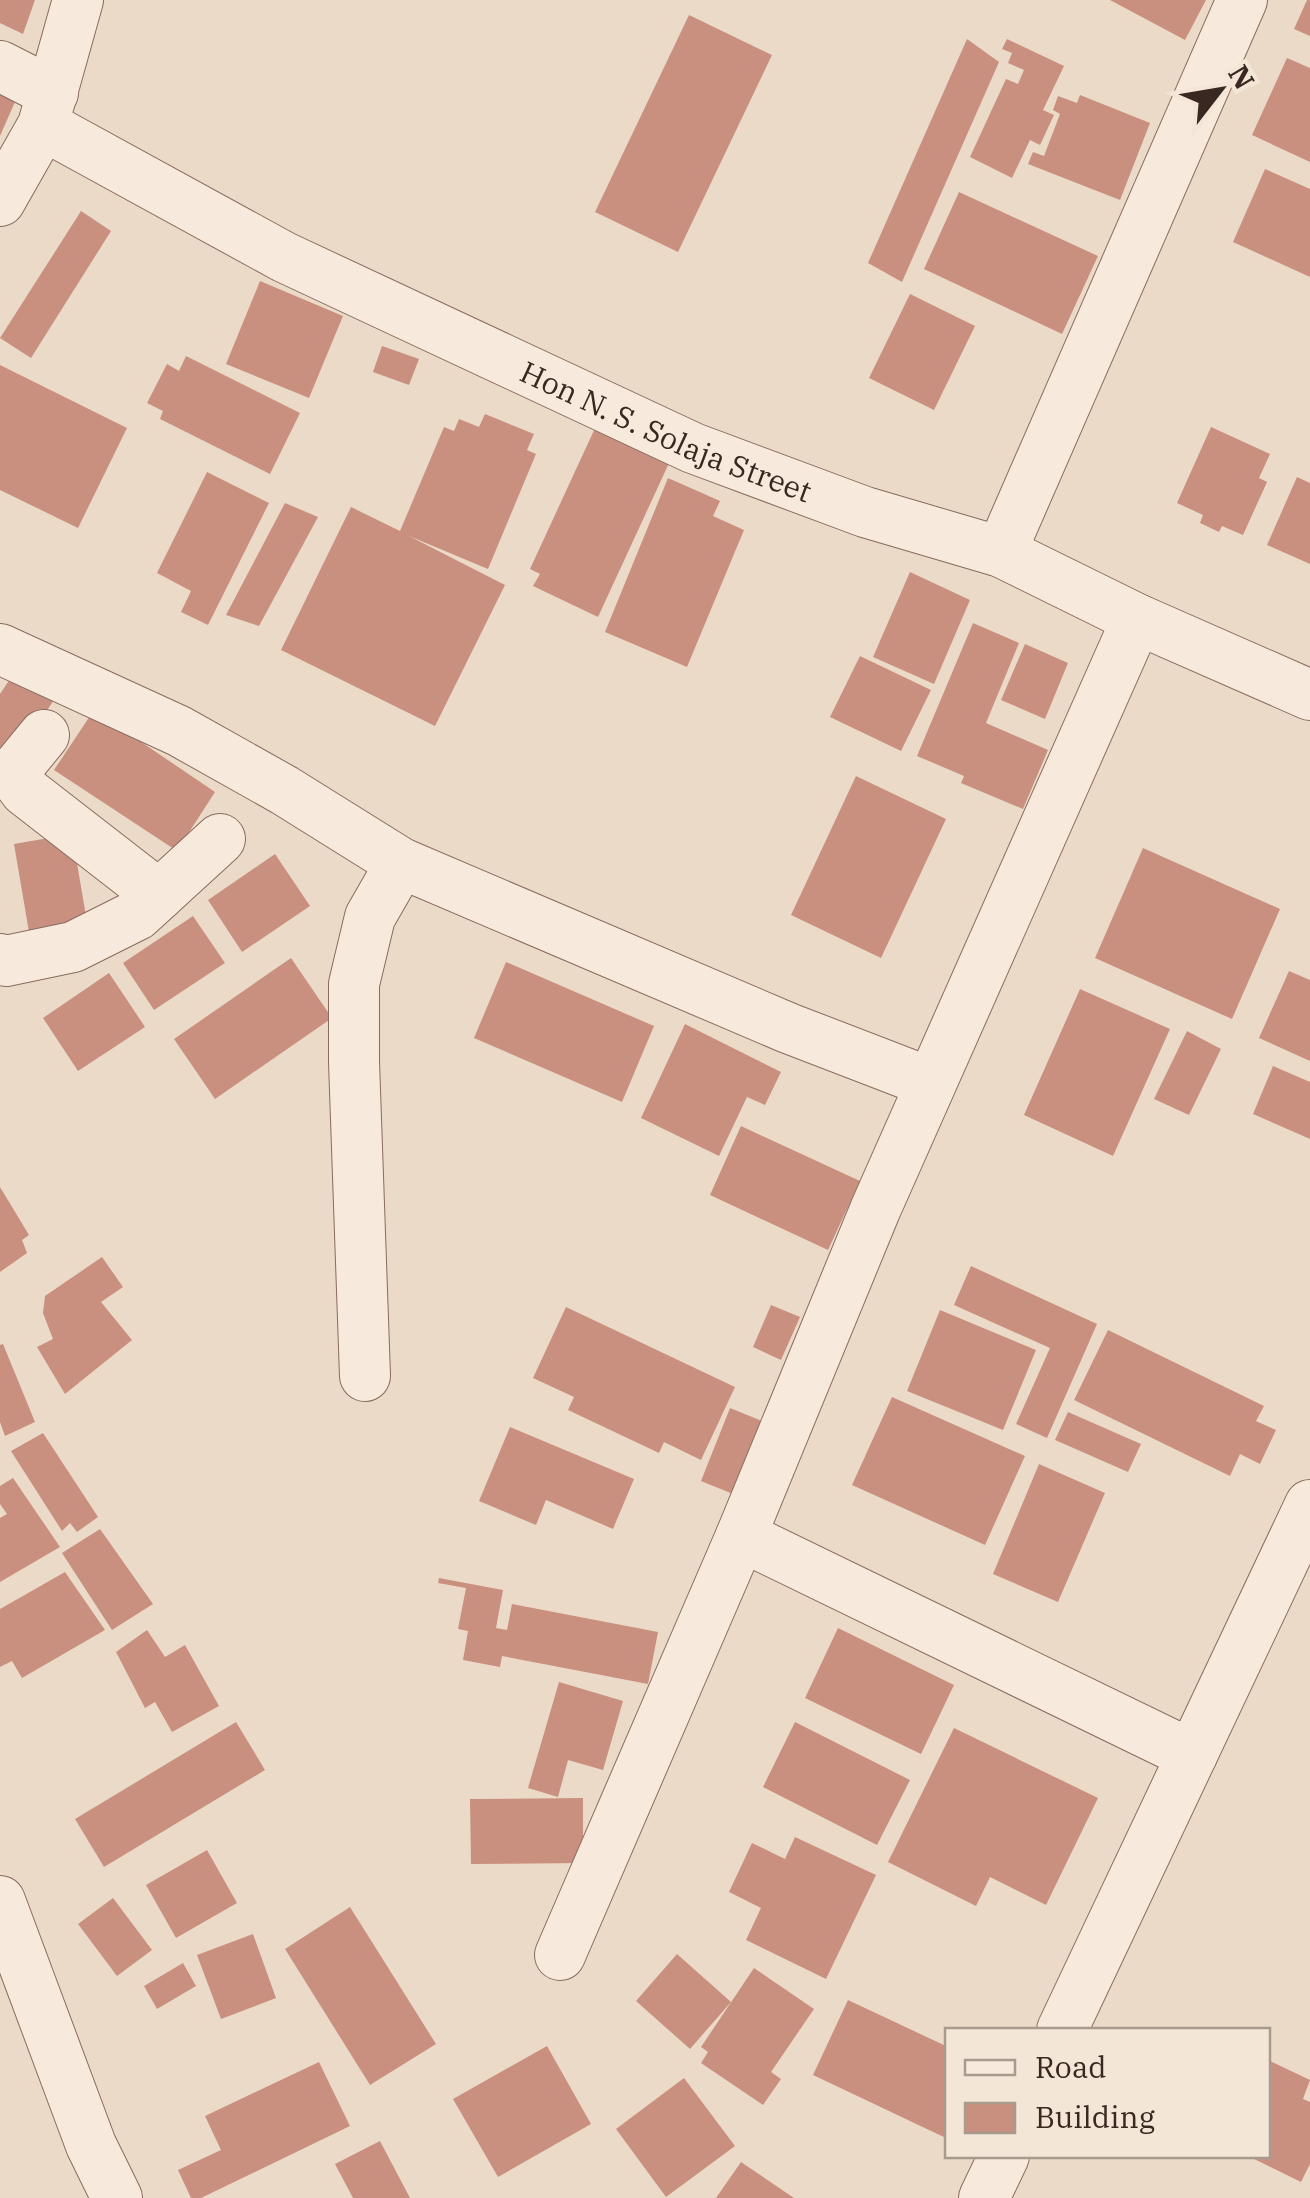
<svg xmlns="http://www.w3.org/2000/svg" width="1310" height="2198" font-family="'IBM Plex Serif',serif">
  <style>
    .building { fill: #c99080 }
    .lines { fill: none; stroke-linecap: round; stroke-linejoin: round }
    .minor-casing { stroke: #886c5e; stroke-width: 52 }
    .minor { stroke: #f7e9db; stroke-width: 50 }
    .labels { text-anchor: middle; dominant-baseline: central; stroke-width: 8; stroke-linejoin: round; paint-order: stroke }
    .street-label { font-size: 30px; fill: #392821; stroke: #f4e6d7 }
  </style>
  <rect width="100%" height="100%" fill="#ecdac8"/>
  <g class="building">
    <polygon points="0,0 35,0 23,34 0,23"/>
    <polygon points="1110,0 1206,0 1185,40"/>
    <polygon points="1307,0 1310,0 1310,36 1294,29"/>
    <polygon points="689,15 772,55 678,252 595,212"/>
    <polygon points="967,39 999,62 902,282 868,263"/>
    <polygon points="1007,39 1064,66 1043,110 1054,115 1040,145 1030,140 1012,178 970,157 1006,79 1018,84 1024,70 1008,63 1012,53 1002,49"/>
    <polygon points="1287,58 1310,68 1310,162 1252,135"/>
    <polygon points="0,85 18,95 0,136"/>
    <polygon points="1080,95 1150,123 1120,200 1028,164 1033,152 1044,156 1060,114 1053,110 1058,96 1077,103"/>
    <polygon points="1265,169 1310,189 1310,277 1233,242"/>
    <polygon points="959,192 1098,256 1062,334 924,269"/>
    <polygon points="81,211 111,231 31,358 0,338"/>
    <polygon points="260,281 343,316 309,398 226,364"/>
    <polygon points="910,294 975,326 934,410 869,378"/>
    <polygon points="382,346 419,359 409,385 373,372"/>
    <polygon points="186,356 300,413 270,474 160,419 163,411 147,403 167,364 179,371"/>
    <polygon points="0,365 127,428 78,528 0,490"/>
    <polygon points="485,414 534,434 527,450 536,454 488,569 409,536 505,585 435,726 281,650 351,507 400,531 444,427 454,431 459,419 479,427"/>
    <polygon points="596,426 670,461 598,617 533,586 540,574 530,569"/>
    <polygon points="1211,427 1270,454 1259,478 1267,482 1243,535 1222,526 1219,532 1200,523 1203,515 1177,503"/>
    <polygon points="207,472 269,503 208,625 181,612 191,591 157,573"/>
    <polygon points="1297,477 1310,483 1310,564 1267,545"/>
    <polygon points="668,478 720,501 713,516 744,530 687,667 605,632"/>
    <polygon points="285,503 318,517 259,626 226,615"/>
    <polygon points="910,572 970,600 934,684 873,657"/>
    <polygon points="973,623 1019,643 986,723 1048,750 1023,809 961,783 964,776 917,756"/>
    <polygon points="1025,644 1068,663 1045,719 1001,700"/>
    <polygon points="860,656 931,690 901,751 830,717"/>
    <polygon points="16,670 56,697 0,780 0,694"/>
    <polygon points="94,710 215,792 177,851 54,770"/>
    <polygon points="856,776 946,819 881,958 791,915"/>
    <polygon points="72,834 87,922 29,932 14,844"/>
    <polygon points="1143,848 1280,909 1232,1019 1095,958"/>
    <polygon points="275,854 310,906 242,952 208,900"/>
    <polygon points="193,916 225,963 154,1010 123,963"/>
    <polygon points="291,958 332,1018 215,1099 174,1039"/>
    <polygon points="506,962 654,1026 622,1102 474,1038"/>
    <polygon points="1289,971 1310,980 1310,1061 1259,1038"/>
    <polygon points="109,973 145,1027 78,1071 43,1018"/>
    <polygon points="1080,989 1170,1029 1113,1156 1024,1115"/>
    <polygon points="685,1024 781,1072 765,1105 747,1097 719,1156 641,1118"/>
    <polygon points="1187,1031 1221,1049 1189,1115 1154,1099"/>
    <polygon points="1273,1066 1310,1082 1310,1139 1253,1114"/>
    <polygon points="741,1126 860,1181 828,1250 710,1195"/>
    <polygon points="0,1187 29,1235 22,1240 27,1253 0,1272"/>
    <polygon points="102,1257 123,1287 101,1302 132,1340 65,1394 37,1347 53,1339 43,1313 45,1296"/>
    <polygon points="971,1266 1097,1324 1047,1438 1016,1424 1050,1348 954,1305"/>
    <polygon points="771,1305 800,1317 781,1360 753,1347"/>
    <polygon points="566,1307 735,1387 701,1460 664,1442 659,1453 568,1410 574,1397 533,1378"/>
    <polygon points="940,1310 1036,1350 1003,1430 907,1391"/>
    <polygon points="1108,1330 1264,1406 1256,1421 1276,1430 1260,1464 1240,1454 1230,1476 1074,1400"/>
    <polygon points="3,1344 35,1422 5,1436 0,1422 0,1345"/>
    <polygon points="892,1397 1025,1456 985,1545 852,1485"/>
    <polygon points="730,1408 762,1421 733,1494 701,1481"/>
    <polygon points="1068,1412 1141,1444 1128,1472 1055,1440"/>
    <polygon points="510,1427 634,1479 613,1529 546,1500 536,1525 479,1501"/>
    <polygon points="43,1433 98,1517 77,1532 70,1523 62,1531 11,1451"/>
    <polygon points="1039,1464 1105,1493 1058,1602 993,1574"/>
    <polygon points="13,1478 60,1547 0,1582 0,1518 7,1514 0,1504 0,1486"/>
    <polygon points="100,1529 153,1604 112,1630 62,1553"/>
    <polygon points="65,1572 105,1630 22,1678 12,1661 0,1667 0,1609"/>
    <polygon points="439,1578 503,1590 496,1628 507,1630 512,1604 658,1632 648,1684 502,1656 500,1667 463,1660 468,1631 458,1629 466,1588 438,1583"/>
    <polygon points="838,1628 954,1685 921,1754 805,1698"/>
    <polygon points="147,1630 165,1657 185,1645 219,1706 172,1732 155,1702 145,1708 116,1652"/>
    <polygon points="559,1682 623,1701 603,1770 568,1760 558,1797 528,1788"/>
    <polygon points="236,1722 265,1770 104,1867 75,1819"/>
    <polygon points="795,1722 910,1780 877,1845 763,1787"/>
    <polygon points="954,1728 1098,1798 1046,1905 990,1877 976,1906 888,1862"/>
    <polygon points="583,1798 583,1863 471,1864 470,1799"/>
    <polygon points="795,1837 876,1875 826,1979 746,1940 761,1908 729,1892 752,1843 785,1859"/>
    <polygon points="207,1850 237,1903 176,1938 146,1885"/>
    <polygon points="113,1898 152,1950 117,1976 78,1924"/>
    <polygon points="350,1907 436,2044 370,2085 285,1949"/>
    <polygon points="253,1934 276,1998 221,2019 197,1955"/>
    <polygon points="677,1954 731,2002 690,2049 636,2001"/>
    <polygon points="183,1963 196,1986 157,2009 144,1986"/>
    <polygon points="754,1968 814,2009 771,2072 781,2079 763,2105 701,2063 708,2052 701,2047"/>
    <polygon points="848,2000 948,2047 948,2139 813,2075"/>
    <polygon points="547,2046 591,2124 498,2177 453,2099"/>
    <polygon points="1268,2060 1310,2080 1303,2099 1310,2102 1310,2164 1301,2182 1248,2156 1268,2156"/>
    <polygon points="319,2062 350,2126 201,2198 191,2198 178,2170 221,2150 205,2116"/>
    <polygon points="684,2078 735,2146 666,2197 616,2129"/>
    <polygon points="380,2141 410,2198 353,2198 335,2164"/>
    <polygon points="741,2162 794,2198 716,2198"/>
  </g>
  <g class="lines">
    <defs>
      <g id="minor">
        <polyline points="0,66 53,93"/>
        <path id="s1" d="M43,125L284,257L693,448L865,512L1001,552L1137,619L1310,695"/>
        <polyline points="0,201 43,125 78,0"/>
        <polyline points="1001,552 1242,0"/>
        <polyline points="0,649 179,731 284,790 401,863 788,1028 931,1083"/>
        <polyline points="44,735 17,768 17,780 25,791 159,895"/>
        <polyline points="0,959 6,961 73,947 137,915 220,839"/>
        <polyline points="365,1376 354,1062 354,984 370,917 401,863"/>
        <polyline points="741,1536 1192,1755"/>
        <polyline points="0,1901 91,2145 117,2198"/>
        <polyline points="560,1955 741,1536 875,1210 1137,619"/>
        <polyline points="1062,2030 1310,1505"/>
        <polyline points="984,2198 1004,2156"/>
      </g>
    </defs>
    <use href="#minor" class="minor-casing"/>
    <use href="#minor" class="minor"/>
  </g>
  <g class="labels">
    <g class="street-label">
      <text stroke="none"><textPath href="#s1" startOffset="695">Hon N. S. Solaja Street</textPath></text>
    </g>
  </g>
  <rect x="945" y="2028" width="325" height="130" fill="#f4e6d7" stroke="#a99a8e" stroke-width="2.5"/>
  <rect x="965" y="2060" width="50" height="15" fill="#f7e9db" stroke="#a99a8e" stroke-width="2.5"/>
  <text x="1035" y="2078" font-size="30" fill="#392821">Road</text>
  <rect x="965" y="2103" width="50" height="30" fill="#c99080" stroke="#a99a8e" stroke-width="2.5"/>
  <text x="1035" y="2128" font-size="30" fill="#392821">Building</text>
  <g transform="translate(1220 90) rotate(59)" stroke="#f4e6d7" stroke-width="8" paint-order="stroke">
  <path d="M0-8L18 38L0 25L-18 38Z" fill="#392821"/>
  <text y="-15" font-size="28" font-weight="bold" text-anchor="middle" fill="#392821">N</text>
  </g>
</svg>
